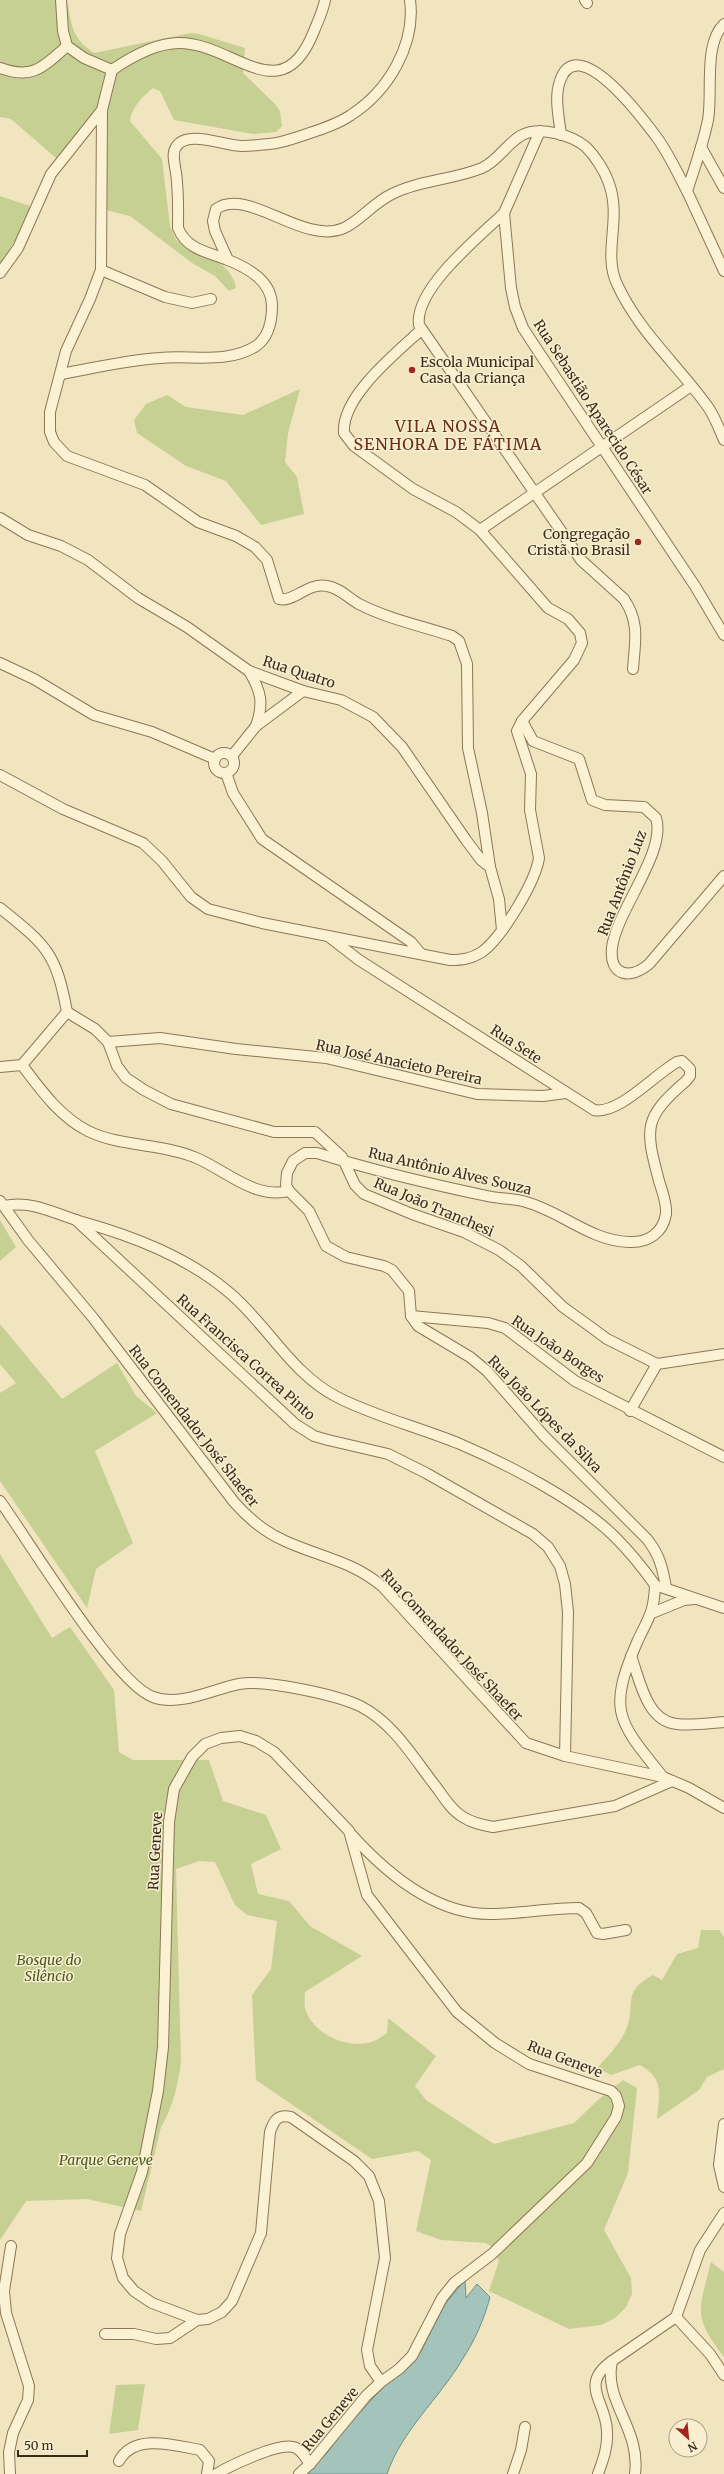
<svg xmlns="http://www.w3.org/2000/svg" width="724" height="2474" font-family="Merriweather,serif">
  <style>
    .green { fill: #c6d093 }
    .water { fill: #a3c3bb; stroke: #69928a }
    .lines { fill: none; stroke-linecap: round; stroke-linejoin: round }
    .minor-casing { stroke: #8c7656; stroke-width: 12 }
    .minor { stroke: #fbf2d4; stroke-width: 10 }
    .poi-dot { fill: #a02721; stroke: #f8efd0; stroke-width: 1.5 }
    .labels { text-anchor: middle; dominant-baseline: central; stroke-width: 3; stroke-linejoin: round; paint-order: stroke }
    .poi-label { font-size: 14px; fill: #3a2c1c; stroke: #f8efd0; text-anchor: start }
    .street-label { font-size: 14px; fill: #3a2c1c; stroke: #f8efd0 }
    .park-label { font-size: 14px; font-style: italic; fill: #475921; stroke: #f8efd0 }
    .quarter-label { font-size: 16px; letter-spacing: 1px; fill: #6b2e18; stroke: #f8efd0 }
  </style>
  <rect width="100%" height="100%" fill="#f1e5c0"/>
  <g class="green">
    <path d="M0,0H67C72,26 71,37 94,53L191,33L199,34L245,48L243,73L275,104L280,111L282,126L276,132L253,134L174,120L160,91L153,88C143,96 131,108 130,121L162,159L170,226L176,240C198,252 231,260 236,288L229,291L215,276L192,263L130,216L106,210L108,129L88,121L57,159L11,119L0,117Z"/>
    <polygon points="0,196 33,207 0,267"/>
    <polygon points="300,389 288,433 285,462 297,477 304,514 261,525 226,481 186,466 137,433 134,420 146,404 167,395 186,407 243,415"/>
    <polygon points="0,1220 16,1247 0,1261"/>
    <polygon points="0,1324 62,1399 117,1363 136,1396 157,1413 95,1451 133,1543 96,1569 87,1608 0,1481 0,1393 16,1383 0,1364"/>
    <path d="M0,1554L52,1638L70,1627L114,1690L119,1752L133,1760H209L223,1801L266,1815L281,1849L251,1864L258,1894L289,1901L310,1926L362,1956L305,1992C305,1997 304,2003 305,2008C312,2034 349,2051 374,2041C379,2039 383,2036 387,2033L388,2018L436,2056L415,2086L426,2100L494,2144L574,2123L599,2099L623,2080L637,2088L628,2173L604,2230L631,2278L632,2294L626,2307L615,2318L601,2325L569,2329L489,2291L499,2261L492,2247L486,2243L441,2240L416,2231L431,2160L418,2151L372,2159L256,2080L252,1995L271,1969L277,1921L247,1915L235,1905L215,1862L199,1861L176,1869L181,2062C178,2085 173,2107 161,2127L141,2211L87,2199L26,2201L0,2240Z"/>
    <path d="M701,1930H719L724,1937V2069L707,2077L699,2090L657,2119C659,2093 665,2080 640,2065L611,2075L597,2068C608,2056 619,2045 626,2030C637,2004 620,1993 653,1975L662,1980L677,1954L698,1948Z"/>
    <path d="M711,2262L724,2272V2357C692,2315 699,2311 711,2262Z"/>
    <polygon points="145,2384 138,2430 109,2434 116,2385"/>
  </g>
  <path class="water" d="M465,2280L466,2298L477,2284L490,2297C484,2320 475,2340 462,2360C439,2399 402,2430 387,2474H306L327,2453L344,2430L384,2386L420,2353L445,2304Z"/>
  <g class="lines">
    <defs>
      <g id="minor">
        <polyline points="61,0 63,31 67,46 84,58 112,70"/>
        <polyline points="585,0 587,3"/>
        <path d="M724,24C703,44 713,93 708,120C703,144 695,167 687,191L724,271"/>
        <path d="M0,68C33,80 43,67 67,46"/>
        <path d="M102,110L101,270L90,299L66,351L50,412V432L54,442L67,456L145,485L198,522L236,536L255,547L267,560L279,599C293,603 308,582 327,586C340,588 348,598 359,604C388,619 422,626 452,636L459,641L467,664L468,748L482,813L490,867"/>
        <polyline points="540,131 504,213 511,288 515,307 523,328 538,351 695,586 724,635"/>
        <path d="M561,135C559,118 554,97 560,81C577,30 643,119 655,135C668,152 677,172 687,191"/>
        <polyline points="701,147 724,188"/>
        <path d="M504,213C480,236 414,289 419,325L581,560L624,599C640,623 635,641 633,669"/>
        <path d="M228,260C208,252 187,250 178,228C178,207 179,187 175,167C174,160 172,153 176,147C187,129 225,146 242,146C251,146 260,145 269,144C282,143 295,138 307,134C322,129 338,124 351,115C388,91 416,45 410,0"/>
        <polyline points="101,270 165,297 192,303 211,299"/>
        <path d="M0,273L18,248L51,174L102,110L112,70C131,57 155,43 179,43C234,43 282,113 314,31C318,21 323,11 325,0"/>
        <path d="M61,374C94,368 127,360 160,358C191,355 229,364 256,346C269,337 272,321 272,306C272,281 248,268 228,260L215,231L213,221L216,209C248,186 303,246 344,228C360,221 373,203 392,194C420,180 453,180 482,168C498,161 507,143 522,135C540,126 572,135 586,147C595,156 604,170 608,181C623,218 602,252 617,284C639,332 678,365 708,407C715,417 719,429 724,440"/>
        <polyline points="0,518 28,535 61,546 88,560 138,598 187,627 249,671 303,691 341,700 373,717 402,747 466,840 481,860 490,867 499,899 502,930"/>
        <polyline points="480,530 691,386"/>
        <polyline points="0,663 34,679 94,715 152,732 215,759"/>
        <path d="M249,671C261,691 264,703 256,726"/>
        <path d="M522,721L533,741L579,759L592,800L605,805L644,807L656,818C667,852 616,911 612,948C609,976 630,980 649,964L724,876"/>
        <circle cx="224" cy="763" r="10"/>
        <polyline points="232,756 256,726 303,691"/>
        <polyline points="226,773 233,793 262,839 411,942 421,954"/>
        <path d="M0,775L63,809L143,843L162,861L191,897L208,909L262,923L450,960C462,960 471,959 482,952C502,937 535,883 539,858L530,810L531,774L517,731L522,721L574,660L582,643L580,633L568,619L548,608L480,530L456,512L413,489L354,446L344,433C341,397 396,353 421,330"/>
        <path d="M0,908C46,945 56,952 67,1012L22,1065"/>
        <path d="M328,936L359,960L594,1110C619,1115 655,1074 677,1062L682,1061L690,1069V1076L686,1081C643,1118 645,1128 659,1181C662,1191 667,1203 666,1214C663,1233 648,1243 629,1242C591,1241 562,1212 526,1202C513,1198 500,1199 487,1196C430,1184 372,1170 317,1153H305L293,1161L287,1173L286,1185L289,1191L309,1211L326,1246L346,1257L384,1266L392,1270L409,1291L411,1316L418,1326L470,1357L487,1371L544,1436L647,1539C660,1555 663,1570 666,1588"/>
        <polyline points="67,1012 95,1029 108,1042 117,1066 126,1078 144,1090 171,1104 274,1132 315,1132 342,1157 355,1185 364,1194 412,1214 464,1232 499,1250 521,1266 563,1307 588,1325 607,1339 657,1364"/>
        <polyline points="108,1042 160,1038 236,1049 326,1058 477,1094 543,1096 566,1093"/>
        <path d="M22,1065C40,1089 60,1117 88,1131C120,1147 160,1143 194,1157C223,1168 254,1200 289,1191"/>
        <polyline points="0,1067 22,1065"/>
        <path d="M0,1201L28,1240L94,1319L234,1502C249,1519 264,1532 285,1541C320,1557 353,1561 383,1587L526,1743L565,1756L663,1777L689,1788L724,1808"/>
        <path d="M4,1206C32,1200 53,1213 79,1221C133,1236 188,1257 231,1294C268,1326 292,1374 337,1397C376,1417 419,1427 460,1444C507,1464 579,1501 615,1537C630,1552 643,1568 655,1585"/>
        <polyline points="76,1220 295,1424 314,1436 328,1440 388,1454 426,1473 533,1534 548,1547 560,1566 565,1584 568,1612 565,1756"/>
        <polyline points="411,1316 488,1323 505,1328 575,1381 724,1457"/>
        <polyline points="657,1364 724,1354"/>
        <polyline points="630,1411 657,1364"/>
        <path d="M0,1501C29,1541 115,1684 153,1697C180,1707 213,1689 239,1684C264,1679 337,1695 360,1706C394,1723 414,1759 437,1788C444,1798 452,1811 463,1817C472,1823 482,1825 493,1827L615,1806L672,1781"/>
        <path d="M655,1585C654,1612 649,1617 638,1640C607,1711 617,1720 663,1777"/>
        <polyline points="661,1587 724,1608"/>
        <polyline points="652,1613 684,1600 695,1599"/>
        <path d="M631,1656C640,1680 646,1721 677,1724C692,1726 709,1723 724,1722"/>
        <path d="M350,1833C385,1872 435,1915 491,1914C520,1914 549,1908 579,1908L586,1913L597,1933L603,1934L626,1930"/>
        <polyline points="724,2124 719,2165 724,2187"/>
        <polyline points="676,2317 710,2354 724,2375"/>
        <polyline points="105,2334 134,2334 156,2339 170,2338 197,2320"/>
        <path d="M119,2461C134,2433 174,2445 200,2450L209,2461L207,2474"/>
        <polyline points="10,2474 9,2452 13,2433 28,2400 29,2386 6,2313 4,2291 11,2246"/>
        <path d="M216,2474C230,2466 277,2443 293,2447C301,2448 306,2459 310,2464"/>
        <path d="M299,2474L310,2464L366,2396L381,2382L399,2369L412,2356L442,2298L454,2283L492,2254L587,2163L616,2117L619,2106L616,2096L611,2091L529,2064L495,2043L457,2012L367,1895L349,1831L274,1752L256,1741L240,1736L221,1738L205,1744L192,1757L174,1789L169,1822L163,2047L158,2091L142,2172L120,2234L117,2258L123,2278L134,2291L152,2303L197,2320L208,2319L222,2312L232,2301L261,2233L270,2132C274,2120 278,2114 291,2117L354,2161L369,2176L379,2201L385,2258L367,2350L370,2366L381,2382"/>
        <polyline points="513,2474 521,2450 525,2427"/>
        <path d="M598,2474C603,2460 608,2447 607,2432C607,2402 578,2385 612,2361"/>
        <path d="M635,2474C641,2428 603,2402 612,2361L676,2317L700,2250L724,2213"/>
      </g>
    </defs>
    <use href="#minor" class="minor-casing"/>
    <use href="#minor" class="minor"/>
  </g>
  <g class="poi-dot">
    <circle cx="412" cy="370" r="4"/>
    <circle cx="638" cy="542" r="4"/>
  </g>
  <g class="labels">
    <g class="poi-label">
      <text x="420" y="362">Escola Municipal<tspan x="420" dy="16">Casa da Criança</tspan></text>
      <text x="630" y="534" text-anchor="end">Congregação<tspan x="630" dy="16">Cristã no Brasil</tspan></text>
    </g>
    <g class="street-label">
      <text transform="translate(593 407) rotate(57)">Rua Sebastião Aparecido César</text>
      <text transform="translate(299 672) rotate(18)">Rua Quatro</text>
      <text transform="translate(622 883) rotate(-69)">Rua Antônio Luz</text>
      <text transform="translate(516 1044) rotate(33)">Rua Sete</text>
      <text transform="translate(399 1062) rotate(12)">Rua José Anacieto Pereira</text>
      <text transform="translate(450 1171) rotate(13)">Rua Antônio Alves Souza</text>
      <text transform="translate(434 1207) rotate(23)">Rua João Tranchesi</text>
      <text transform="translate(558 1349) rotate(34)">Rua João Borges</text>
      <text transform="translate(246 1357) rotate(42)">Rua Francisca Correa Pinto</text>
      <text transform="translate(545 1414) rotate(46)">Rua João Lópes da Silva</text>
      <text transform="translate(194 1426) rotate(52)">Rua Comendador José Shaefer</text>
      <text transform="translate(452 1645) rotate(47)">Rua Comendador José Shaefer</text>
      <text transform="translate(155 1851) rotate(-87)">Rua Geneve</text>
      <text transform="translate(565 2059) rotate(21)">Rua Geneve</text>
      <text transform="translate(330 2419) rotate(-50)">Rua Geneve</text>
    </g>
    <g class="park-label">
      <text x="49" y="1960">Bosque do<tspan x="49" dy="16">Silêncio</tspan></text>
      <text x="106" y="2160">Parque Geneve</text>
    </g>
    <g class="quarter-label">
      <text x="448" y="426">VILA NOSSA<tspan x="448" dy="18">SENHORA DE FÁTIMA</tspan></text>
    </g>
  </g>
  <g transform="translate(688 2438) rotate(153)"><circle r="19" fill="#f8efd0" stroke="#aca188"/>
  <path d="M0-3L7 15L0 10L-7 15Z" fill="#a02721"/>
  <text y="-6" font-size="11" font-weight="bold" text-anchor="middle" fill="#3a2c1c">N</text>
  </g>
  <path d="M18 2450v6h69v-6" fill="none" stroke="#3a2c1c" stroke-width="2"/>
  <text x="24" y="2450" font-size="12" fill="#3a2c1c" stroke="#f8efd0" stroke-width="3" paint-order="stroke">50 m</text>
</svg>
